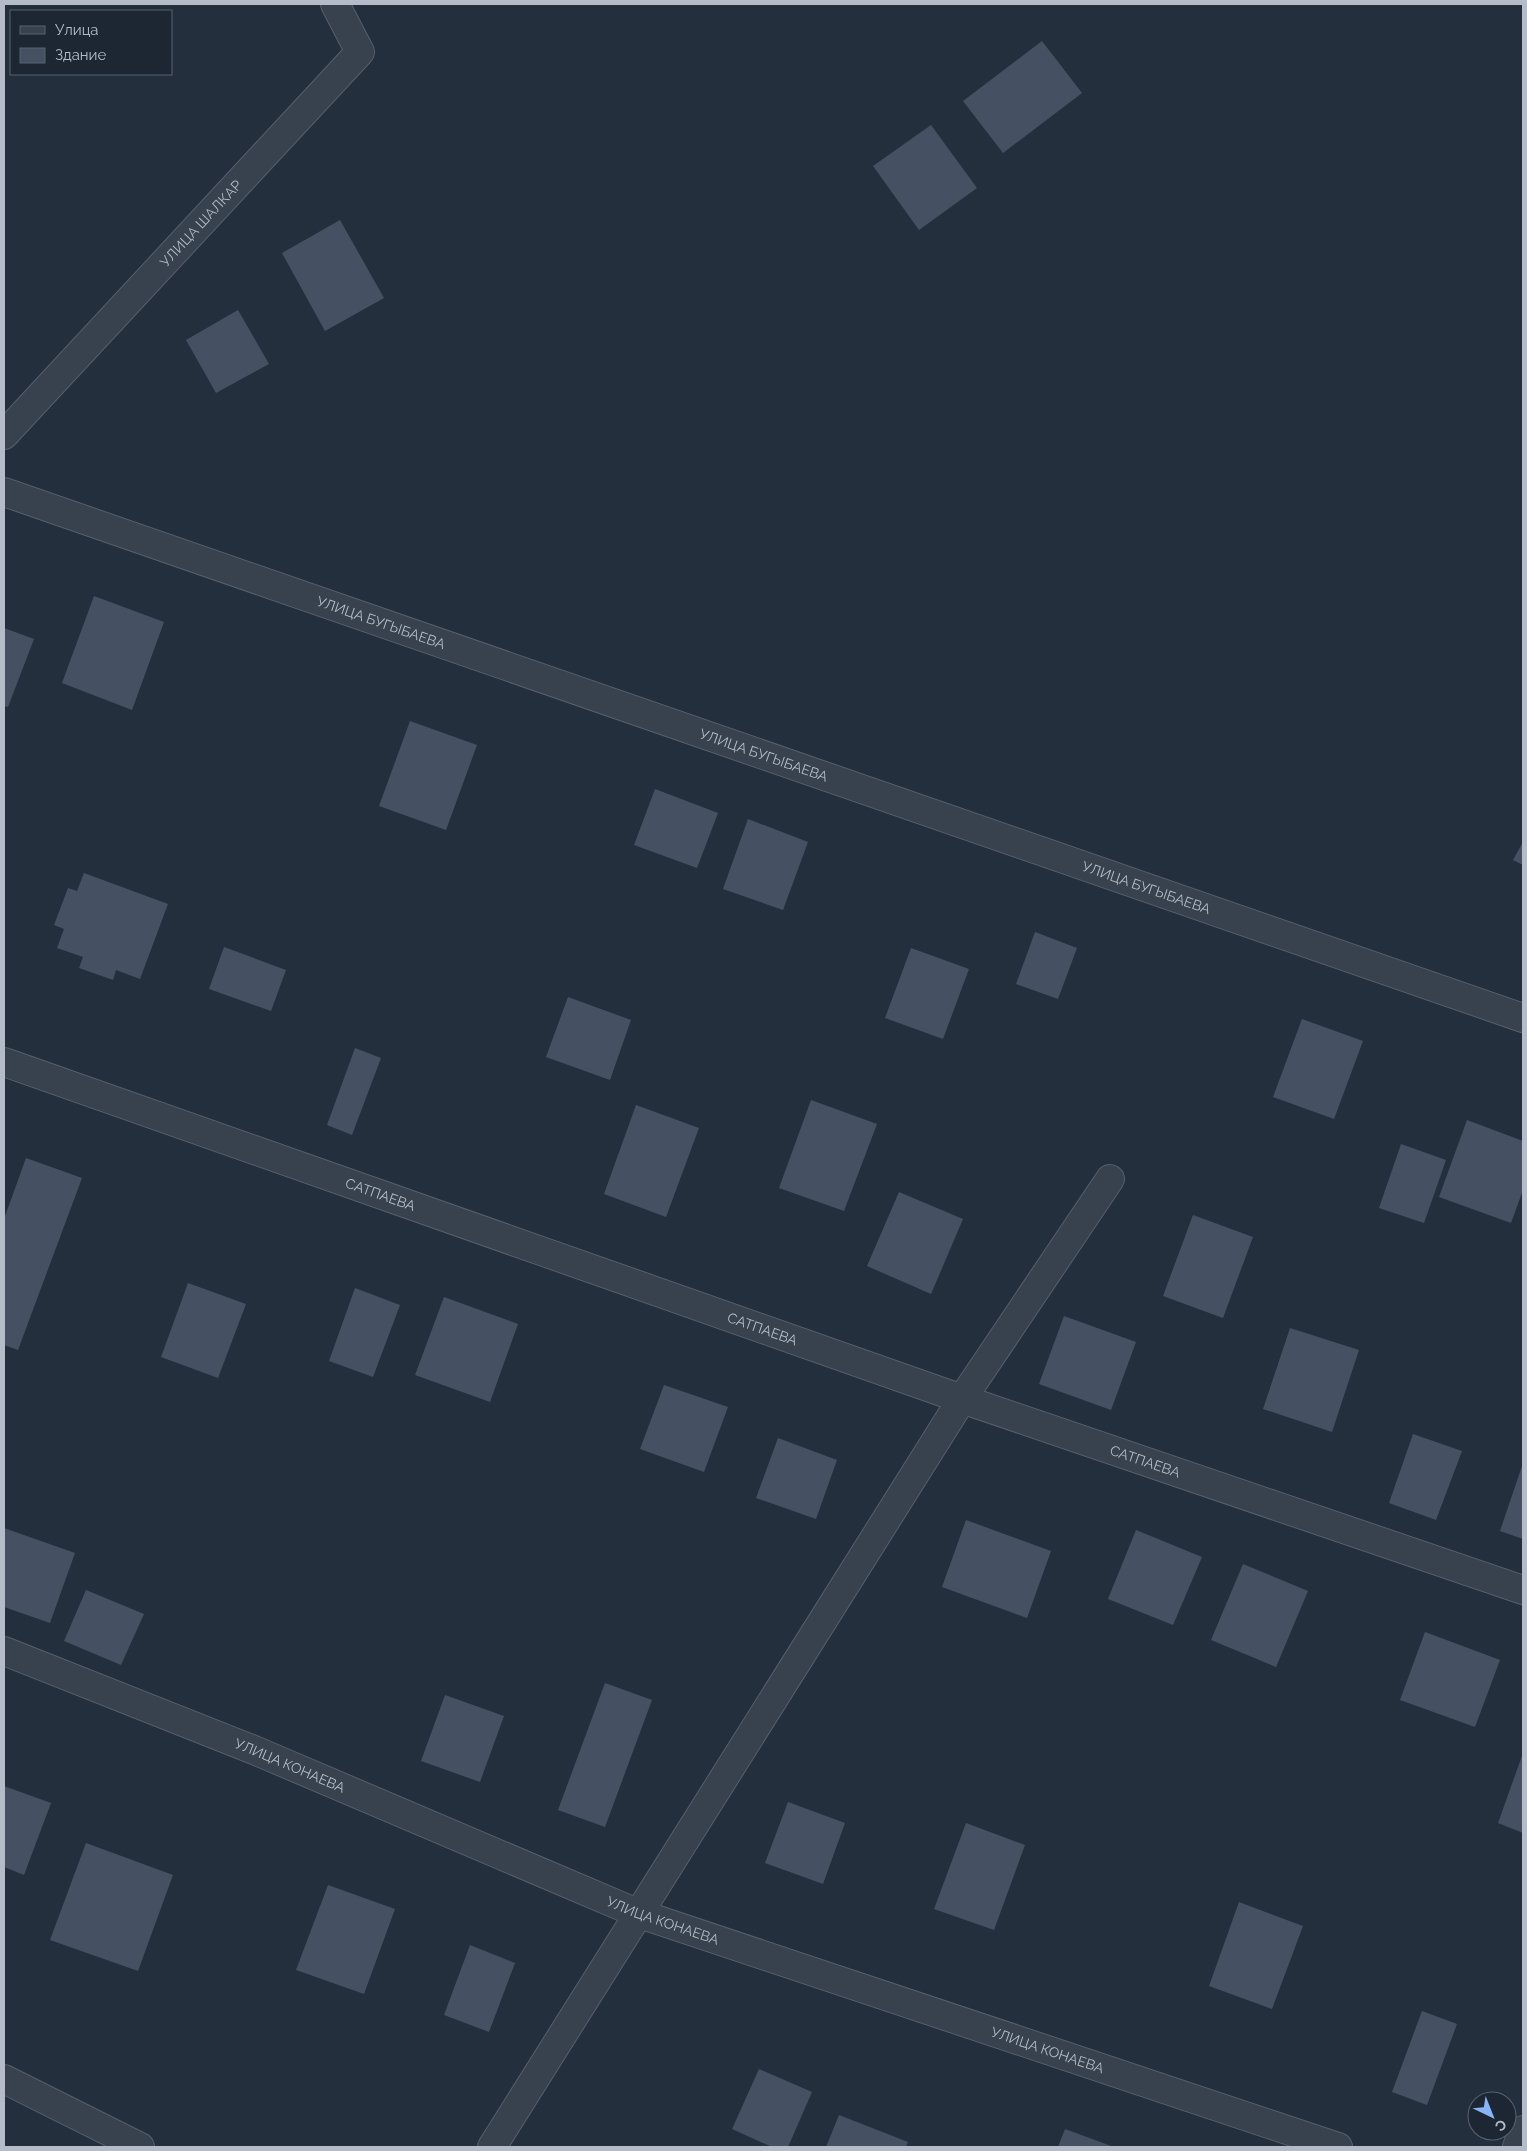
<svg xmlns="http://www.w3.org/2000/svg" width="1527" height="2151" font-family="Raleway,sans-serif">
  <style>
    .building { fill: #455162 }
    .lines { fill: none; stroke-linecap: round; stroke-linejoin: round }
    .minor-casing { stroke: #565f6c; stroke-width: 30 }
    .tertiary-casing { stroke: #565f6c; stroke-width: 30 }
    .minor { stroke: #38414e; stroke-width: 28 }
    .tertiary { stroke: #38414e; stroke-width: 28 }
    .labels { text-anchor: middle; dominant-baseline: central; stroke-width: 4; stroke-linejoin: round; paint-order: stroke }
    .street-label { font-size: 14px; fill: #b4bcc9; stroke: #1d2633 }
  </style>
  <rect width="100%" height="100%" fill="#242f3e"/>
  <g class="building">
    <polygon points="1042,41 1082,93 1003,153 963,101"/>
    <polygon points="931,125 977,188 919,230 873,166"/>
    <polygon points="340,220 384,298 325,331 282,253"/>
    <polygon points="238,310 269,364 216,393 186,340"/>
    <polygon points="94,596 164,622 132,710 62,683"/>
    <polygon points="4,628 34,639 8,707 4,706"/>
    <polygon points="410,721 477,745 446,830 379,806"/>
    <polygon points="655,789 718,813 697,868 634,845"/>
    <polygon points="748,819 808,842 783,910 723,889"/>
    <polygon points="1523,842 1523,865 1513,860"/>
    <polygon points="84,873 168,904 140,979 116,970 113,980 79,968 83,957 57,948 64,929 54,925 68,888 77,891"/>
    <polygon points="1035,932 1077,948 1058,999 1016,984"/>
    <polygon points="224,947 286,970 271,1011 209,989"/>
    <polygon points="911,948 969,969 943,1039 885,1018"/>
    <polygon points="568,997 631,1020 610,1080 546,1057"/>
    <polygon points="1302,1019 1363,1041 1334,1119 1273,1097"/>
    <polygon points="355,1048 381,1058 352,1135 327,1125"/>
    <polygon points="811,1100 877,1124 844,1211 779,1188"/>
    <polygon points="636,1105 699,1128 666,1217 604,1194"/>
    <polygon points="1467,1120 1523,1141 1523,1190 1511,1223 1439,1197"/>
    <polygon points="1401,1144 1446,1160 1424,1223 1379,1208"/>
    <polygon points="26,1158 82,1178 18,1350 4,1345 4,1219"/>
    <polygon points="899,1192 963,1219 931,1294 867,1266"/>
    <polygon points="1193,1215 1253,1237 1223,1318 1163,1296"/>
    <polygon points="188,1283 246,1304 218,1378 161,1357"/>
    <polygon points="355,1288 400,1305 373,1377 329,1361"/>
    <polygon points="444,1297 518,1324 490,1402 415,1375"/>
    <polygon points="1064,1316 1136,1342 1111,1410 1039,1384"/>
    <polygon points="1290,1328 1359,1350 1332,1432 1263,1409"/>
    <polygon points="664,1385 728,1407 704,1472 640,1449"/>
    <polygon points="1413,1434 1462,1451 1436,1520 1389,1503"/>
    <polygon points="778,1438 837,1460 816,1519 756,1498"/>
    <polygon points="1523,1463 1523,1539 1500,1531"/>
    <polygon points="966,1520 1051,1551 1027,1618 942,1587"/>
    <polygon points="4,1528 75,1553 50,1623 4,1607"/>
    <polygon points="1136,1530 1202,1557 1173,1625 1108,1599"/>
    <polygon points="1243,1564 1308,1591 1276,1667 1211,1640"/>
    <polygon points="86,1590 144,1614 121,1665 64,1641"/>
    <polygon points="1425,1632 1500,1660 1475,1727 1400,1700"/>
    <polygon points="605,1683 652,1700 605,1827 558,1810"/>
    <polygon points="445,1695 504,1716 480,1782 421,1761"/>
    <polygon points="1523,1753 1523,1833 1498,1823"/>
    <polygon points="4,1786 51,1803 24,1875 4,1867"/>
    <polygon points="788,1802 845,1823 823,1884 765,1863"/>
    <polygon points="966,1823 1025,1845 994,1930 934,1909"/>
    <polygon points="86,1843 173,1875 138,1971 50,1940"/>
    <polygon points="328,1885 395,1909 364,1994 296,1970"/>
    <polygon points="1239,1902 1303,1926 1272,2009 1209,1986"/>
    <polygon points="470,1945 515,1963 489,2032 444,2015"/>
    <polygon points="1422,2011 1457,2024 1427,2105 1392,2092"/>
    <polygon points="759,2069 812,2092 788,2147 772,2147 732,2129"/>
    <polygon points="839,2115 908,2142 906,2147 826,2147"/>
    <polygon points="1065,2129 1114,2147 1058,2147"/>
  </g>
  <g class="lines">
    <defs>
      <g id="minor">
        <path id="s1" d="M4,435L360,52L335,4"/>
        <path id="s2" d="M4,492L1523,1018"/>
        <path id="s3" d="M4,1062L962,1399L1523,1590"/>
        <path id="s4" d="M4,1651L254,1750L637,1913L1338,2147"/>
        <polyline points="492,2147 962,1399 1110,1179"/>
        <polyline points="1517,2147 1523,2130"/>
      </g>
      <polyline id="tertiary" points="4,2079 140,2147"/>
    </defs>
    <use href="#minor" class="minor-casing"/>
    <use href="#tertiary" class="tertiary-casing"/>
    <use href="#minor" class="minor"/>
    <use href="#tertiary" class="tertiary"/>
  </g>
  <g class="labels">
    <g class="street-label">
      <text stroke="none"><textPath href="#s1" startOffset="289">УЛИЦА ШАЛКАР</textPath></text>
      <text stroke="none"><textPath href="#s2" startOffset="399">УЛИЦА БУГЫБАЕВА</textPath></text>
      <text stroke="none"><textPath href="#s2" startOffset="804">УЛИЦА БУГЫБАЕВА</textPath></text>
      <text stroke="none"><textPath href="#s2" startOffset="1209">УЛИЦА БУГЫБАЕВА</textPath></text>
      <text stroke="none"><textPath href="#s3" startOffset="399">САТПАЕВА</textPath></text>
      <text stroke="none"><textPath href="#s3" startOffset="804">САТПАЕВА</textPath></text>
      <text stroke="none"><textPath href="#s3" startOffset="1209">САТПАЕВА</textPath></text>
      <text stroke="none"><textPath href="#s4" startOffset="308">УЛИЦА КОНАЕВА</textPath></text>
      <text stroke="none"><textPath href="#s4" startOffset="712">УЛИЦА КОНАЕВА</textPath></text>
      <text stroke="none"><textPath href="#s4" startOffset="1118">УЛИЦА КОНАЕВА</textPath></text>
    </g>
  </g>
  <rect width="1527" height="2151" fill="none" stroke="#b4bcc9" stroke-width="10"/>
  <rect x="10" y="10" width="162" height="65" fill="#1d2633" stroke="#59626f"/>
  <rect x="20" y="26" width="25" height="8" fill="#38414e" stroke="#59626f"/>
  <text x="55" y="35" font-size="15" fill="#b4bcc9">Улица</text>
  <rect x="20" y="48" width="25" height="15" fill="#455162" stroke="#59626f"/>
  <text x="55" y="60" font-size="15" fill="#b4bcc9">Здание</text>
  <g transform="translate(1492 2116) rotate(137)"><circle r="24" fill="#1d2633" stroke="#59626f"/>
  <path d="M0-4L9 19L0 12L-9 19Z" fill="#8ab4f8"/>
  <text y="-8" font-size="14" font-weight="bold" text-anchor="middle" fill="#b4bcc9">С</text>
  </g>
</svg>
